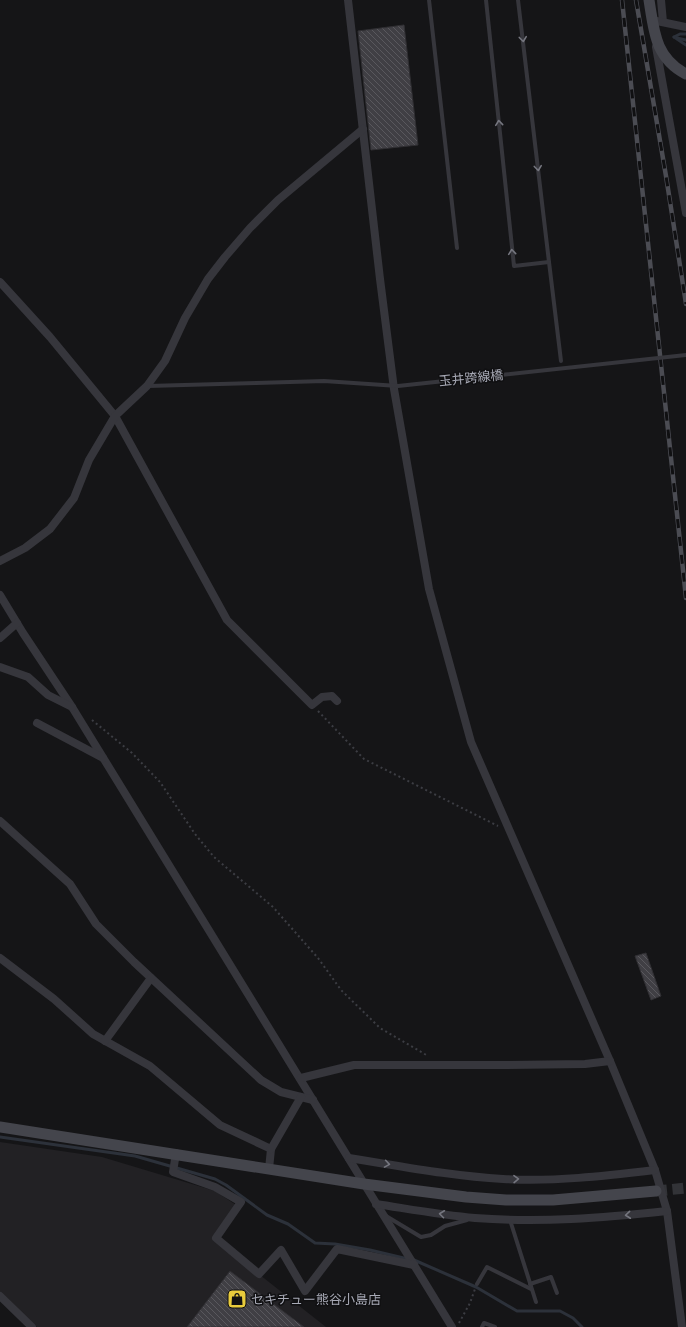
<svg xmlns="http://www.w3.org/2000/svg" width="686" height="1327" font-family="Karla,'Noto Sans JP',sans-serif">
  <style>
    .built { fill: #222124 }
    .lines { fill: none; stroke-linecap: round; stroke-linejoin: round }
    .stream { stroke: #2c313a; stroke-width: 3 }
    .building { fill: url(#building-back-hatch); stroke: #302f33 }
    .secondary-tunnel { stroke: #323337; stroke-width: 11; stroke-dasharray: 11 5.5; stroke-linecap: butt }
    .path { stroke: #3c3d43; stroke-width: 2; stroke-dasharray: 2 3; stroke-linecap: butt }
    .lane { stroke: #36363c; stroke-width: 4 }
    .street { stroke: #36363c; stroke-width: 8 }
    .secondary { stroke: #44454c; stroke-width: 11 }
    .rail-casing { stroke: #4b4c53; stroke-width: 4.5 }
    .rail { stroke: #101012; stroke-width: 3; stroke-dasharray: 9; stroke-linecap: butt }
    .lane-bridge { stroke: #36363c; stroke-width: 4 }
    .oneway { stroke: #75767f }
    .labels { text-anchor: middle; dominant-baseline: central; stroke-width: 3; stroke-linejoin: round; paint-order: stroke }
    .street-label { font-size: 13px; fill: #a8aab6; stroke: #101012 }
    .poi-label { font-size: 13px; fill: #a8aab6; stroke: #101012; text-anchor: start }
  </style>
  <defs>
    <pattern id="building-back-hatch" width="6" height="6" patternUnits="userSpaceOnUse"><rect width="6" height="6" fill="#403f44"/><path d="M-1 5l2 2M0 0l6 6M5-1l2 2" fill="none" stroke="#59585d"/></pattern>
  </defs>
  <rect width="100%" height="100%" fill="#151517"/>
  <polygon class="built" points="0,1142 102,1157 215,1191 236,1205 213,1238 326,1327 37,1327 0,1294"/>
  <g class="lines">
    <g class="stream">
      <polyline points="674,37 686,45"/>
      <polyline points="674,37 680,34 686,34"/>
      <polyline points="677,38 686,40"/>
      <polyline points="0,1137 135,1156 215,1179 226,1185 267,1215 288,1224 315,1243 335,1244 370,1250 408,1259"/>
      <polyline points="414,1260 476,1287 517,1311 560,1311 573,1318 582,1327"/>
    </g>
  </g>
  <g class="building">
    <polygon points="404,25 418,145 371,150 358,31"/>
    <polygon points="646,953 661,996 651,1000 635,956"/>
    <polygon points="230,1271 304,1327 187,1327"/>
  </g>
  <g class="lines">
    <polyline class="secondary-tunnel" points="656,1191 686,1188"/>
    <g class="path">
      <polyline points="318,711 364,759 498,826"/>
      <polyline points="92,720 132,753 160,782 195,834 214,857 273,907 318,958 341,990 380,1028 428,1056"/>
      <polyline points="459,1323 470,1303 475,1289"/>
    </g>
    <g class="lane">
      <polyline points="429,0 457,248"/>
      <polyline points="486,0 514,266 549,262 518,0"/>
      <polyline points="549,262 561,361"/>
      <polyline points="148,386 256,383"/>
      <polyline points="386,1216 421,1237 431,1235 445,1226 467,1220"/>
      <polyline points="510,1220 536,1302"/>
      <polyline points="477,1284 487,1267 531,1289"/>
      <polyline points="530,1284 551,1277 557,1293"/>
      <polyline points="482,1327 484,1323 495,1327"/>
    </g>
    <g class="street">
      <polyline points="348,0 380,279 394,389 429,589 471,742 610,1061 655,1170 667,1211 682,1327"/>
      <polyline points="661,0 663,22"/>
      <polyline points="652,20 686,27"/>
      <polyline points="656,47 686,213"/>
      <polyline points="0,282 50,337 115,416 227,620 312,705 322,697 332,696 337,701"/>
      <polyline points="0,561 25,548 50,529 74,498 89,460 115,416 147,386 165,361 185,318 208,279 225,257 250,228 278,200 363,129"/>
      <polyline points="0,595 23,633 72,707 452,1327"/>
      <polyline points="0,638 17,623"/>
      <polyline points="0,667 28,677 48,695 72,707"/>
      <polyline points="37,723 103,758"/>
      <polyline points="0,821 70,884 96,924 134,962 261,1080 281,1092 313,1100"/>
      <polyline points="0,958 54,999 93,1034 150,1066 220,1125 271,1149 269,1169"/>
      <polyline points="105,1041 151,978"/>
      <polyline points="301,1078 354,1065 500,1065 585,1064 610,1061"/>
      <polyline points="271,1149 301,1097"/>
      <polyline points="176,1153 173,1172 215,1187 241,1202 216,1238 259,1274 281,1250 305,1291 337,1249 414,1265"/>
      <path d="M349,1158C400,1166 451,1176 503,1179C553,1182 604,1176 655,1170"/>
      <path d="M376,1204C409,1209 442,1215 475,1218C540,1223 603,1218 667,1211"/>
      <polyline points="0,1296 32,1327"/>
    </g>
    <g class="secondary">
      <path d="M649,0C654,31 655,58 686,74"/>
      <polyline points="0,1127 364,1184 466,1197 506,1200 553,1200 656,1191"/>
    </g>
    <defs>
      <g id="rail">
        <polyline points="622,0 686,598"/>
        <polyline points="636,0 666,176 686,304"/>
      </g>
    </defs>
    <use href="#rail" class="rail-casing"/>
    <use href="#rail" class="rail"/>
    <polyline class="lane-bridge" points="256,383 324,381 398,386 686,355"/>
  </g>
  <defs><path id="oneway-chevron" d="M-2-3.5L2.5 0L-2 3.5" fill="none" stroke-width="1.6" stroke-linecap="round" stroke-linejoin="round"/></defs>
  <g class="oneway">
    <use href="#oneway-chevron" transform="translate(523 39) rotate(83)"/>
    <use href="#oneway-chevron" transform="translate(499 123) rotate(-96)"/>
    <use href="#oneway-chevron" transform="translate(538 168) rotate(83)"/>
    <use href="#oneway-chevron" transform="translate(512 252) rotate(-96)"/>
    <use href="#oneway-chevron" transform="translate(387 1164) rotate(9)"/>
    <use href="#oneway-chevron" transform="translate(516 1179) rotate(-1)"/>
    <use href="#oneway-chevron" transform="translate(442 1214) rotate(-173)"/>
    <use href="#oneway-chevron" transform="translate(628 1215) rotate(174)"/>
  </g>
  <defs>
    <symbol id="shop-square" viewBox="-11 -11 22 22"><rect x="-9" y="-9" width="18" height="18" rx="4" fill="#e8cb3c" stroke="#101012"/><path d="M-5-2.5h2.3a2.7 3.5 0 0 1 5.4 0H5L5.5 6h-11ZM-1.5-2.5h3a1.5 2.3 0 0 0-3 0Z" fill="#111"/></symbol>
  </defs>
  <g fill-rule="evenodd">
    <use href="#shop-square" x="226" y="1288" width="22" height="22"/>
  </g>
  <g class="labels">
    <g class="street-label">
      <text transform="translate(471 378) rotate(-6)">玉井跨線橋</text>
    </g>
    <g class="poi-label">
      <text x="251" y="1299">セキチュー熊谷小島店</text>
    </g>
  </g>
</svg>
